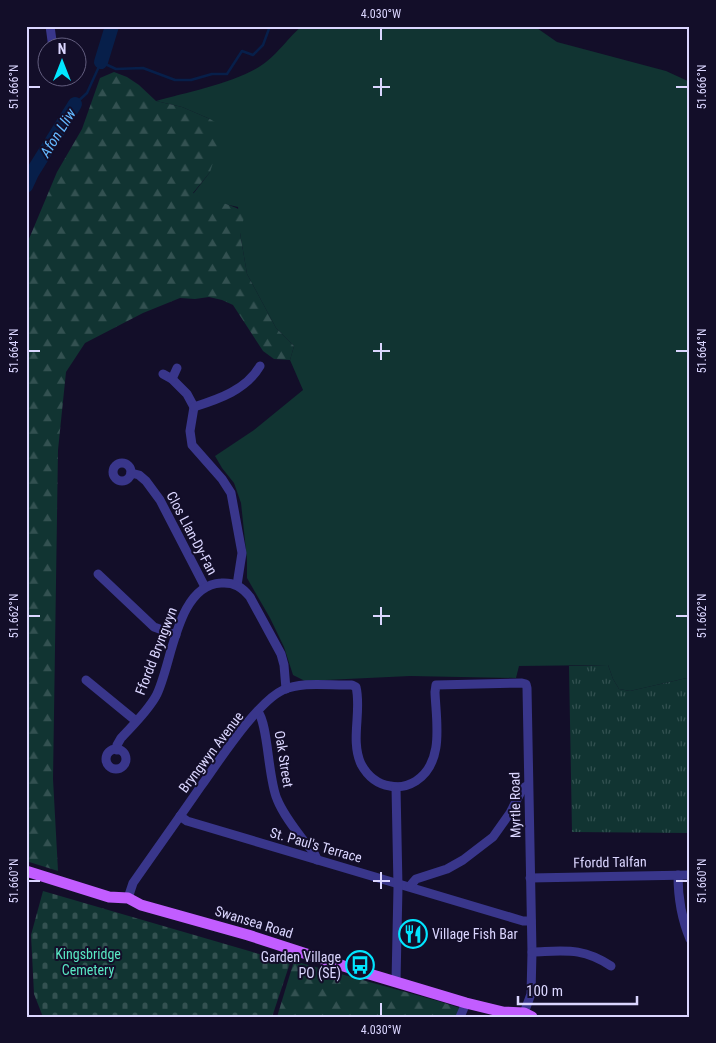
<svg xmlns="http://www.w3.org/2000/svg" width="716" height="1043" font-family="'Roboto Condensed',sans-serif">
  <style>
    .green { fill: #113432 }
    .forest { fill: url(#forest-firs) }
    .cemetery { fill: url(#cemetery-stones) }
    .park { fill: url(#park-tufts) }
    .lines { fill: none; stroke-linecap: round; stroke-linejoin: round }
    .stream { stroke: #071f4a; stroke-width: 2.5 }
    .river { stroke: #071f4a; stroke-width: 14 }
    .minor { stroke: #39368b; stroke-width: 9 }
    .major { stroke: #c25dff; stroke-width: 11 }
    .ticks { fill: none; stroke: #dbd6ff; stroke-width: 2 }
    .labels { text-anchor: middle; dominant-baseline: central; stroke-width: 4; stroke-linejoin: round; paint-order: stroke }
    .street-label { font-size: 14px; fill: #dbd6ff; stroke: #130e29 }
    .poi-label { font-size: 14px; fill: #dbd6ff; stroke: #130e29; text-anchor: start }
    .park-label { font-size: 14px; fill: #59e8c4; stroke: #130e29 }
    .water-label { font-size: 15px; font-style: italic; fill: #64b8ff; stroke: #130e29 }
    .neatline { fill: none; stroke: #dbd6ff; stroke-width: 2 }
    .ticks-label { font-size: 12px; text-anchor: middle; fill: #dbd6ff }
  </style>
  <defs>
    <pattern id="forest-firs" width="22" height="20" patternUnits="userSpaceOnUse" patternTransform="scale(1.25)"><rect width="22" height="20" fill="#113432"/><path d="M5 1l3.5 6h-7zM16 11l3.5 6h-7z" fill="#335151"/></pattern>
    <pattern id="cemetery-stones" width="16" height="16" patternUnits="userSpaceOnUse" patternTransform="scale(1.25)"><rect width="16" height="16" fill="#113432"/><path d="M2 7V4a2 2 0 0 1 4 0v3zM10 15v-3a2 2 0 0 1 4 0v3z" fill="#335151"/></pattern>
    <pattern id="park-tufts" width="24" height="20" patternUnits="userSpaceOnUse" patternTransform="scale(1.25)"><rect width="24" height="20" fill="#113432"/><path d="M3 7l-1-3M5 7V3M7 7l1-3M15 17l-1-3M17 17v-4M19 17l1-3" fill="none" stroke="#335151"/></pattern>
  </defs>
  <rect width="100%" height="100%" fill="#130e29"/>
  <path class="green" d="M302,26H534L557,42L666,71L690,82V679L687,678L630,691L619,689L613,679L608,665L519,666L516,678L410,676L305,681L293,675L284,647L270,618L247,578V560L241,503L234,483L222,468L215,456L254,430L303,390L290,360L294,346L276,328L247,274L240,233L238,207L206,200L193,194L210,172V119L182,107L156,101C187,92 241,82 266,62C279,52 289,37 302,26Z"/>
  <g class="forest">
    <path d="M114,72L127,77L139,85L156,101L182,107L210,119L218,124L219,144L210,172L193,193C210,203 231,201 245,214L240,233L247,274L276,328L294,346L290,360L274,359L263,351L233,305L222,300L209,297L195,299L180,298L143,313L85,343L66,372L58,450L53,779L58,871L26,861V246L57,172L82,129L100,78Z"/>
    <polygon points="294,961 438,1001 460,1008 457,1017 277,1017"/>
  </g>
  <polygon class="cemetery" points="43,891 290,963 272,1017 43,1017 34,994 31,935"/>
  <polygon class="park" points="608,665 613,679 619,689 630,691 687,678 690,679 690,833 572,832 569,666"/>
  <g class="lines">
    <g class="stream">
      <polyline points="284,26 289,26"/>
      <polyline points="75,104 87,93 101,62 116,69 143,68 175,80 191,80 212,74 227,74 242,51 253,55 263,45 270,26"/>
    </g>
    <g class="river">
      <polyline points="101,62 112,26"/>
      <polyline points="26,186 32,173 75,104"/>
    </g>
    <g class="minor">
      <polyline points="50,26 53,48"/>
      <polyline points="163,374 172,379 187,394 194,407 190,431 192,445 222,479 231,493 242,553 237,585"/>
      <polyline points="172,379 177,368"/>
      <path d="M194,407C219,399 246,390 260,366"/>
      <circle cx="122" cy="472" r="9"/>
      <polyline points="131,473 139,475 146,481 160,500 205,587"/>
      <polyline points="98,574 154,627 176,635"/>
      <polyline points="86,680 136,721"/>
      <path d="M258,712C268,723 268,779 277,799C283,814 294,828 304,841C309,848 316,852 317,860"/>
      <circle cx="116" cy="759" r="10"/>
      <path d="M117,750V745L121,738C133,725 147,712 156,696C172,666 176,585 221,583C234,582 242,587 250,597L281,654L284,665L286,689"/>
      <polyline points="180,816 187,821 523,921 531,921"/>
      <path d="M678,875C678,897 682,920 690,939"/>
      <polyline points="530,878 690,875"/>
      <polyline points="410,886 416,879 447,869 463,860 493,837 510,813 523,788 528,785"/>
      <path d="M128,898L133,883C156,850 179,818 201,786C219,761 257,702 283,690C303,681 330,686 352,685L356,687C362,711 350,740 361,764C367,775 377,784 390,786C399,788 408,786 416,781C445,762 436,721 435,692L436,685L522,683L526,684L527,688L532,952L531,994L524,1013"/>
      <path d="M532,952C565,951 582,947 611,966"/>
      <polyline points="396,981 398,887 396,787"/>
      <polyline points="460,1017 466,1003"/>
    </g>
    <polyline class="major" points="26,871 109,897 128,898 141,905 248,935 356,970 466,1003 503,1012 524,1013 532,1017"/>
  </g>
  <path class="ticks" d="M381,28V40M381,78V96M28,87H40M373,87H390M676,87H688M381,343V360M28,351H40M373,351H390M676,351H688M381,607V625M28,616H40M373,616H390M676,616H688M381,872V889M28,881H40M373,881H390M676,881H688M381,1003V1016"/>
  <defs>
    <symbol id="restaurant-ring" viewBox="-11 -11 22 22"><circle r="9.5" fill="#130e29" stroke="#02e6ff" stroke-width="1.5"/><path d="M-5-6h1v4h1v-4h1v4h1v-4h1v5L-1.5 .5V6h-2V.5L-5-1ZM5-6V6H3V1.5H1.5Q1.5-4 5-6Z" fill="#02e6ff"/></symbol>
    <symbol id="bus-ring" viewBox="-11 -11 22 22"><circle r="9.5" fill="#130e29" stroke="#02e6ff" stroke-width="1.5"/><path d="M-5-6H5V4H4V6H2V4H-2V6H-4V4H-5ZM-3.5-4V0h7V-4ZM-3.5 1.2v1.5H-2V1.2ZM2 1.2v1.5H3.5V1.2Z" fill="#02e6ff"/></symbol>
  </defs>
  <g fill-rule="evenodd">
    <use href="#restaurant-ring" x="397" y="918" width="32" height="32"/>
    <use href="#bus-ring" x="344" y="949" width="32" height="32"/>
  </g>
  <g class="labels">
    <g class="street-label">
      <text transform="translate(192 533) rotate(62)">Clos Llan-Dy-Fan</text>
      <text transform="translate(156 651) rotate(-69)">Ffordd Bryngwyn</text>
      <text transform="translate(211 752) rotate(-53)">Bryngwyn Avenue</text>
      <text transform="translate(284 759) rotate(81)">Oak Street</text>
      <text transform="translate(515 805) rotate(-91)">Myrtle Road</text>
      <text transform="translate(316 845) rotate(16)">St. Paul's Terrace</text>
      <text transform="translate(610 862) rotate(-1)">Ffordd Talfan</text>
      <text transform="translate(254 922) rotate(17)">Swansea Road</text>
    </g>
    <g class="poi-label">
      <text x="432" y="934">Village Fish Bar</text>
      <text x="341" y="957" text-anchor="end">Garden Village<tspan x="341" dy="16">PO (SE)</tspan></text>
    </g>
    <g class="park-label">
      <text x="88" y="954">Kingsbridge<tspan x="88" dy="16">Cemetery</tspan></text>
    </g>
    <g class="water-label">
      <text transform="translate(58 133) rotate(-58)">Afon Lliw</text>
    </g>
  </g>
  <rect width="716" height="1043" fill="none" stroke="#130e29" stroke-width="55"/>
  <g transform="translate(62 62)"><circle r="24" fill="#130e29" stroke="#635e7f"/>
  <path d="M0-4L9 19L0 12L-9 19Z" fill="#02e6ff"/>
  <text y="-8" font-size="14" font-weight="bold" text-anchor="middle" fill="#dbd6ff">N</text>
  </g>
  <path d="M518 996v8h119v-8" fill="none" stroke="#dbd6ff" stroke-width="2.5"/>
  <text x="526" y="996" font-size="15" fill="#dbd6ff" stroke="#130e29" stroke-width="4" paint-order="stroke">100 m</text>
  <rect x="28" y="28" width="660" height="988" class="neatline"/>
  <g class="ticks-label">
    <text x="381" y="18">4.030°W</text>
    <text transform="translate(14 87) rotate(-90)" y="4">51.666°N</text>
    <text transform="translate(702 87) rotate(-90)" y="4">51.666°N</text>
    <text transform="translate(14 351) rotate(-90)" y="4">51.664°N</text>
    <text transform="translate(702 351) rotate(-90)" y="4">51.664°N</text>
    <text transform="translate(14 616) rotate(-90)" y="4">51.662°N</text>
    <text transform="translate(702 616) rotate(-90)" y="4">51.662°N</text>
    <text transform="translate(14 881) rotate(-90)" y="4">51.660°N</text>
    <text transform="translate(702 881) rotate(-90)" y="4">51.660°N</text>
    <text x="381" y="1034">4.030°W</text>
  </g>
</svg>
